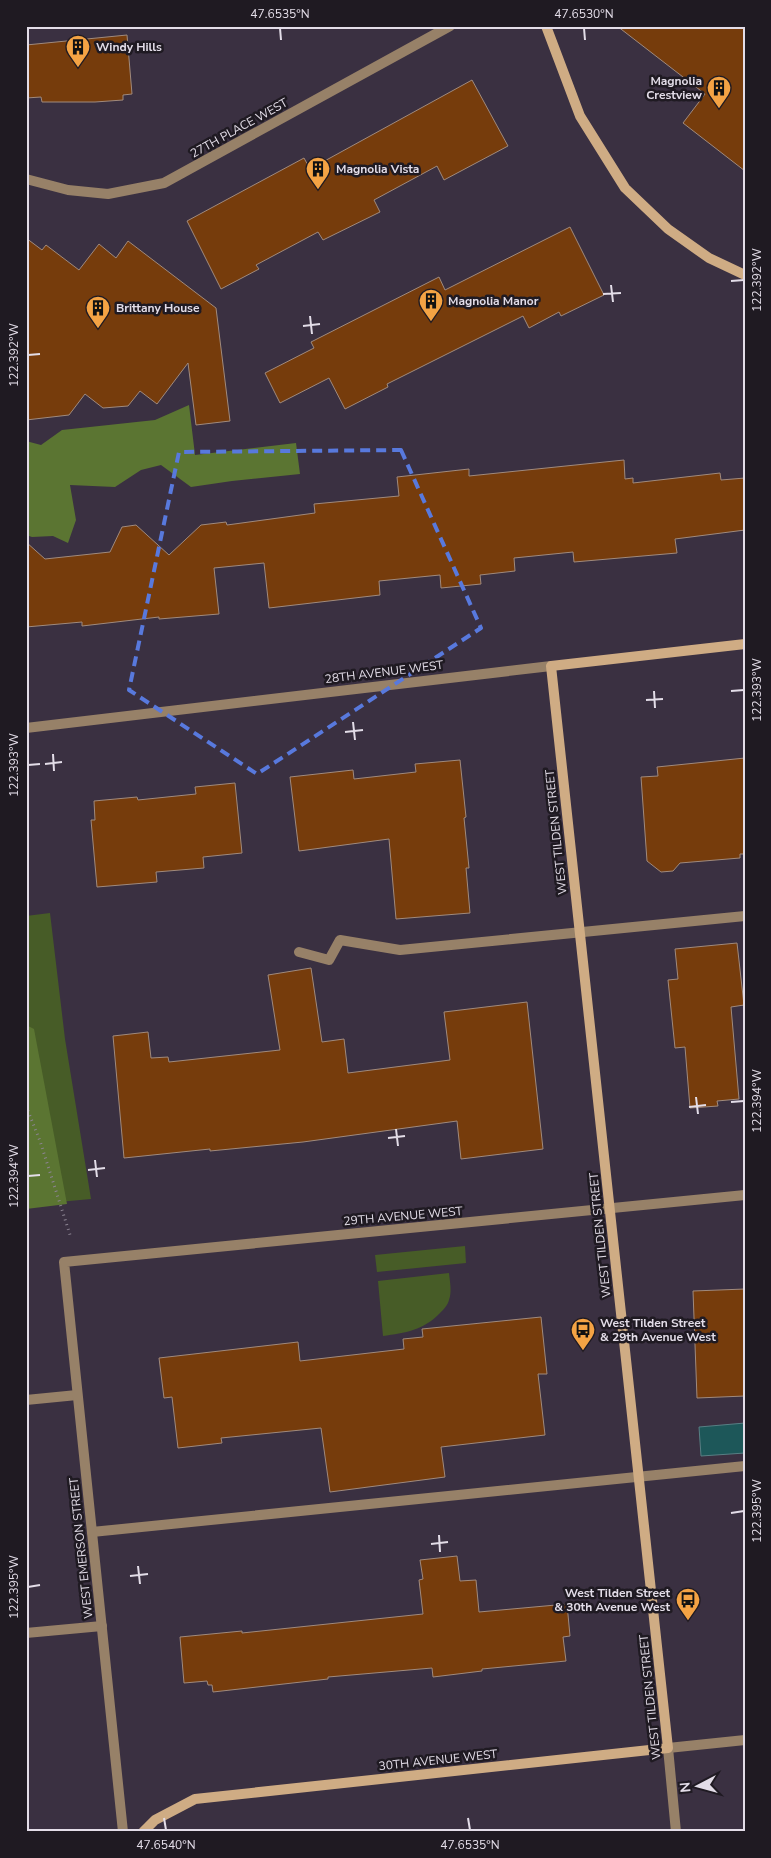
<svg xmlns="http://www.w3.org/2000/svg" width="771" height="1858" font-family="'Nunito Sans',sans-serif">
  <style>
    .green { fill: #475c27 }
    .forest { fill: #5b7532 }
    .water { fill: #1d5759; stroke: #587f84 }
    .building { fill: #763c0c; stroke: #a08a7d }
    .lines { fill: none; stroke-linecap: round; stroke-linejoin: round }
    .path { stroke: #8c8492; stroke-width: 3; stroke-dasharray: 1 4; stroke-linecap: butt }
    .lane { stroke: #978168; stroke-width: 10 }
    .street { stroke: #978168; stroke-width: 10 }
    .secondary { stroke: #cfac84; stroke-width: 10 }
    .marked { fill: none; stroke: #5879dd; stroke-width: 4; stroke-dasharray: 10 6; stroke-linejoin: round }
    .ticks { fill: none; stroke: #e3dde8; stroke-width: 2 }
    .labels { text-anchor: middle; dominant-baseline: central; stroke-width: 5; stroke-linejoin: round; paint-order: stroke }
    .poi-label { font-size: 12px; font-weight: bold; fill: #e3dde8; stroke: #1f1a22; text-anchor: start }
    .street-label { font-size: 12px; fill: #e3dde8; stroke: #1f1a22 }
    .neatline { fill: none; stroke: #e3dde8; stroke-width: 2 }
    .ticks-label { font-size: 12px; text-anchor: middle; fill: #e3dde8 }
  </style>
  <rect width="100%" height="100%" fill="#3a3041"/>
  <g class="green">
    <polygon points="50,913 65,1039 91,1199 26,1205 26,916"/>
    <polygon points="465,1246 466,1263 377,1272 375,1255"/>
    <path d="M449,1273C450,1282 452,1292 449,1300C448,1305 443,1310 440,1313C424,1330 405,1333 383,1336L378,1281Z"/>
  </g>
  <g class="forest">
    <polygon points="189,405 195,455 296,443 300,474 232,481 191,487 161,465 141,470 115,487 70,485 76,520 68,543 53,536 32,537 26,535 26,441 41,445 62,430 155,420"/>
    <polygon points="26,1025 34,1029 67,1204 26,1209"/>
  </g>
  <polygon class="water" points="745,1423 745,1453 701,1456 699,1427"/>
  <g class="building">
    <polygon points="617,26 745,26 745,171 683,123 705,94"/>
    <polygon points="127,35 132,94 123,95 123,100 95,102 42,102 41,97 26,98 26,45"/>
    <polygon points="472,80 508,146 444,180 437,166 374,200 380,212 323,240 318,232 256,265 259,269 221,289 187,221 304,158 310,169"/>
    <polygon points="570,227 604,295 561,316 559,312 529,328 523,316 387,384 388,387 345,409 329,378 280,403 265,373 314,348 311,342 439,277 445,290"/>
    <polygon points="26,238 42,250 46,245 79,270 99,244 116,258 128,241 216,308 230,421 196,425 188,363 157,404 140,391 128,406 103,408 85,394 69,415 26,420"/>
    <polygon points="624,460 625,479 633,478 633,483 720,473 721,480 745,478 745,530 675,539 677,553 574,562 573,552 514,558 515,571 480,575 481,584 441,588 440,575 379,581 380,595 269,608 264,563 214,568 219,614 159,619 159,617 82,626 82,622 26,627 26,542 45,559 110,552 122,527 136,525 169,555 201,525 226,522 227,525 315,513 314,504 399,496 397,477 469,469 469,476"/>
    <polygon points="745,758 745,854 740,854 740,858 680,863 673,871 661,872 647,861 641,777 658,776 657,767"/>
    <polygon points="460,760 466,817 464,818 469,868 466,868 470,913 396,919 389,839 299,851 290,777 353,770 354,779 416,772 415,764"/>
    <polygon points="235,783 242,853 203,857 204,868 156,872 157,882 97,887 91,820 95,820 94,801 137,797 138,800 196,794 195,787"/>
    <polygon points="737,943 744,1005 731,1007 739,1099 717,1101 718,1106 690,1108 685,1047 675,1048 668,980 678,979 675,949"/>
    <polygon points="311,968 322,1042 344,1039 348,1073 450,1060 444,1012 527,1002 543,1149 461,1159 457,1121 303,1142 210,1151 210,1149 124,1158 113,1036 148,1032 151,1058 168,1057 169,1062 280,1050 268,975"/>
    <polygon points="745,1289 745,1396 697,1398 693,1291"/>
    <polygon points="541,1317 547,1374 538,1374 545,1435 441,1447 445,1477 330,1492 321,1428 221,1438 222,1443 178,1448 172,1397 164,1398 159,1358 298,1342 300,1361 404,1349 403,1339 423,1337 422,1329"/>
    <polygon points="457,1556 460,1581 476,1580 479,1612 567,1604 570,1636 563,1637 566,1661 482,1669 482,1671 433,1677 432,1668 328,1677 328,1679 213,1692 212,1685 208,1685 207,1681 184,1683 180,1637 242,1631 242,1633 423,1614 419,1580 423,1579 420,1560"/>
  </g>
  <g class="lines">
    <polyline class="path" points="26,1106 40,1141 71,1238"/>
    <g class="lane">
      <polyline points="299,952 329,960 340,940 400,950 745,916"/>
      <polyline points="92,1532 745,1466"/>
      <polyline points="26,1633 102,1626"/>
    </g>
    <g class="street">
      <polyline points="26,179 68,190 108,194 164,183 450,26"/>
      <polyline points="26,728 551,666"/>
      <polyline points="26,1400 77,1395"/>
      <polyline points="123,1832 64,1262 745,1195"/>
      <polyline points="676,1832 668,1748 745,1740"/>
    </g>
    <g class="secondary">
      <polyline points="546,26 580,116 625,188 668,229 709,258 745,275"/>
      <polyline points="143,1832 155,1820 195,1799 668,1748 551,666 745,644"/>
    </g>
  </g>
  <path class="marked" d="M401,450L481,628L257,774L129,690L179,452Z"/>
  <path class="ticks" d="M280,28L281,40M584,28L585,40M731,281L744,280M611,285L613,302M603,294L621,293M310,316L312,334M303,326L320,324M28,355L40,354M654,691L655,708M731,691L744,690M646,700L663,699M353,722L355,740M345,732L363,730M53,754L54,771M45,764L62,762M28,765L40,764M696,1097L698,1114M731,1102L744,1101M689,1107L706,1105M396,1129L398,1146M388,1138L405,1136M95,1160L97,1177M88,1170L105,1168M28,1176L40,1175M731,1513L744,1511M439,1535L440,1552M431,1544L448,1542M138,1566L140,1584M130,1576L148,1574M28,1587L40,1585M164,1818L166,1830M468,1818L470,1830"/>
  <defs>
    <symbol id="building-pin" viewBox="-11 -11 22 30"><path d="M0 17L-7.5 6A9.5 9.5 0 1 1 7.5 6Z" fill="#f4a344" stroke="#1f1a22"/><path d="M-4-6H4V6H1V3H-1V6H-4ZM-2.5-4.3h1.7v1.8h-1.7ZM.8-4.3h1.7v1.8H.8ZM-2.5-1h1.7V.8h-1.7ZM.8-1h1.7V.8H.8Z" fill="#111"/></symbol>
    <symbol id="bus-pin" viewBox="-11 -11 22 30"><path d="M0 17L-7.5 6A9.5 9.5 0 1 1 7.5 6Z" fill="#f4a344" stroke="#1f1a22"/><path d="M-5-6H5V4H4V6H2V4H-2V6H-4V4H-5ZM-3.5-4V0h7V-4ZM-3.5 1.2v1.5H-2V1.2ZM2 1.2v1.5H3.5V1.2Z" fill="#111"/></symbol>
  </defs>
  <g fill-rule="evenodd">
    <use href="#building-pin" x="64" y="33" width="28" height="38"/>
    <use href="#building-pin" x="705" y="74" width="28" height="38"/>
    <use href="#building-pin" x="304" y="155" width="28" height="38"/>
    <use href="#building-pin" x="417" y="287" width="28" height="38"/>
    <use href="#building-pin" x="84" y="294" width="28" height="38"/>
    <use href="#bus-pin" x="569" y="1316" width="28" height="38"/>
    <use href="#bus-pin" x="674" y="1586" width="28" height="38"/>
  </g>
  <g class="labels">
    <g class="poi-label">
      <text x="96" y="47">Windy Hills</text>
      <text x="702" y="81" text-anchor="end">Magnolia<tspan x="702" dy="14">Crestview</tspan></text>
      <text x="336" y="169">Magnolia Vista</text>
      <text x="448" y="301">Magnolia Manor</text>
      <text x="116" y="308">Brittany House</text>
      <text x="600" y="1323">West Tilden Street<tspan x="600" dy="14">&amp; 29th Avenue West</tspan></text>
      <text x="670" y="1593" text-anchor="end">West Tilden Street<tspan x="670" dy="14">&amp; 30th Avenue West</tspan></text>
    </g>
    <g class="street-label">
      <text transform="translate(239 128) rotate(-29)">27TH PLACE WEST</text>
      <text transform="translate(384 672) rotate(-7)">28TH AVENUE WEST</text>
      <text transform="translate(556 832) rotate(-96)">WEST TILDEN STREET</text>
      <text transform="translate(403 1216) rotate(-5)">29TH AVENUE WEST</text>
      <text transform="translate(600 1235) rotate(-96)">WEST TILDEN STREET</text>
      <text transform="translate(81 1548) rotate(-96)">WEST EMERSON STREET</text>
      <text transform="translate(650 1697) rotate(-96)">WEST TILDEN STREET</text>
      <text transform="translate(438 1760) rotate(-6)">30TH AVENUE WEST</text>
    </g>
  </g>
  <rect width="771" height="1858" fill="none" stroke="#1f1a22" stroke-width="55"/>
  <g transform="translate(698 1786) rotate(264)" stroke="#1f1a22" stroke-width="4" paint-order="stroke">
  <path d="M0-4L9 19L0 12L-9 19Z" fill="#e3dde8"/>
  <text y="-8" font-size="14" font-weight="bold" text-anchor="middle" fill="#e3dde8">N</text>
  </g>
  <rect x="28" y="28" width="716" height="1802" class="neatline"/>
  <g class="ticks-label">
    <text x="280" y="18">47.6535°N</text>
    <text x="584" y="18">47.6530°N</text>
    <text transform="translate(757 280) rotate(-90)" y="4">122.392°W</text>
    <text transform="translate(14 355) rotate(-90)" y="4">122.392°W</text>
    <text transform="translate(757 690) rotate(-90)" y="4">122.393°W</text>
    <text transform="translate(14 765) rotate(-90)" y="4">122.393°W</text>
    <text transform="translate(757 1101) rotate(-90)" y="4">122.394°W</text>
    <text transform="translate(14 1176) rotate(-90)" y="4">122.394°W</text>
    <text transform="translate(757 1511) rotate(-90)" y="4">122.395°W</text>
    <text transform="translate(14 1587) rotate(-90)" y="4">122.395°W</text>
    <text x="166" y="1849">47.6540°N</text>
    <text x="470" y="1849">47.6535°N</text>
  </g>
</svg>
